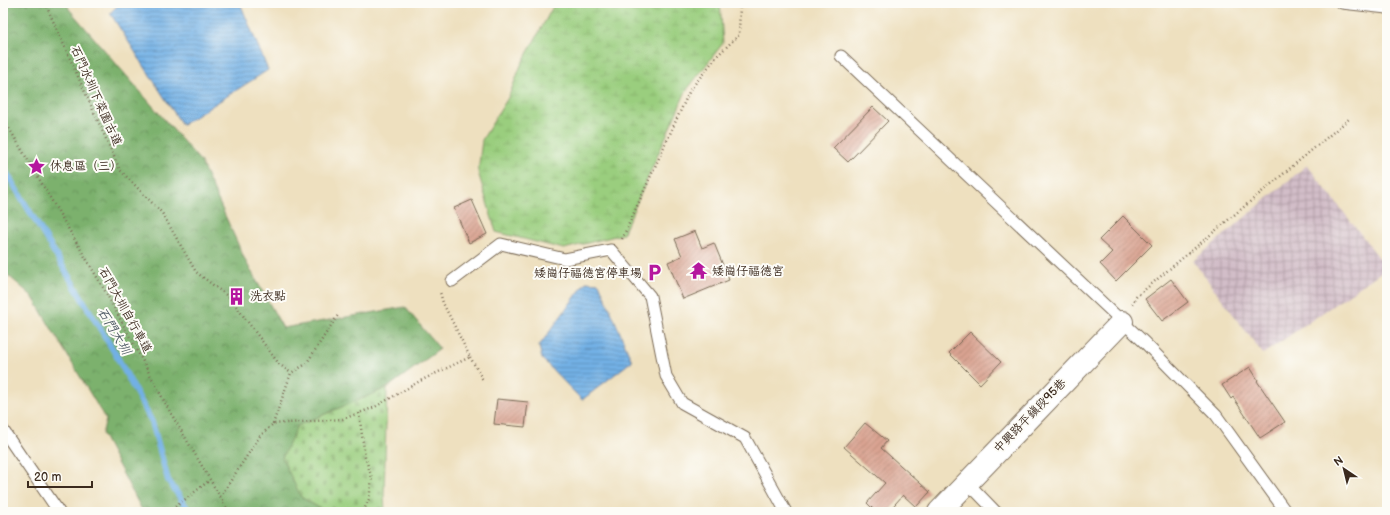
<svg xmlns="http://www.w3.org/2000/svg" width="1390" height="515" font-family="'Balsamiq Sans','LXGW WenKai TC',sans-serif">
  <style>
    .industrial { fill: url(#industrial-grid) }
    .forest { fill: url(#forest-crowns); stroke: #5b6e46 }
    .wetland { fill: url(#wetland-marsh); stroke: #6a7c4e }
    .cemetery { fill: url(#cemetery-stones); stroke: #6a7c4e }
    .water { fill: url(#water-rules); stroke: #566d82 }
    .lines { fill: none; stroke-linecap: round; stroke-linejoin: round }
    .stream { stroke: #72b0e5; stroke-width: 6 }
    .building { fill: url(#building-hatch) }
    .lane-casing { stroke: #7a6a56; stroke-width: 13 }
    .street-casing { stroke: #7a6a56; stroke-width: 24 }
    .path { stroke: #7a6a56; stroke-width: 2.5; stroke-dasharray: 1 3; stroke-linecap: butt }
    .lane { stroke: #fff; stroke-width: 11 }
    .street { stroke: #fff; stroke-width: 22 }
    .labels { text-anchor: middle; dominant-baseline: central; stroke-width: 4; stroke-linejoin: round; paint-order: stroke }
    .street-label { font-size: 12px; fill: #3b2a1e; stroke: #fdfcf7 }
    .poi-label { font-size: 12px; fill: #3b2a1e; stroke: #fdfcf7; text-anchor: start }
    .water-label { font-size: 13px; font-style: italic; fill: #4e5964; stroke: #fdfcf7 }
  </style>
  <defs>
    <pattern id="industrial-grid" width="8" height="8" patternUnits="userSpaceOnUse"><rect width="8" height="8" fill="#d2bdc8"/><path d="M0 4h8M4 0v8" fill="none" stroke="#ac9aa2"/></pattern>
    <pattern id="forest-crowns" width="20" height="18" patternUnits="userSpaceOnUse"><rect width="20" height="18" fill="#7bb16d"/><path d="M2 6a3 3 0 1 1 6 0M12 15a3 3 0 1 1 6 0" fill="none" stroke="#669059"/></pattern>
    <pattern id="wetland-marsh" width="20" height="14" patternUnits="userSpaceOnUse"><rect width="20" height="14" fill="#9ace7e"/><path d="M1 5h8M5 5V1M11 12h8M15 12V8" fill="none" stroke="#86b16c"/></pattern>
    <pattern id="cemetery-stones" width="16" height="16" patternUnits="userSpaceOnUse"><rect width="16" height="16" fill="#9ace7e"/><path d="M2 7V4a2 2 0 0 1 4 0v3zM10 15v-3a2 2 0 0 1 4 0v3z" fill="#86b16c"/></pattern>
    <pattern id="water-rules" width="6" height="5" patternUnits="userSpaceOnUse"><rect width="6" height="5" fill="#72b0e5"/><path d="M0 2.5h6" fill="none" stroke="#5f8fb9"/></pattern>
    <pattern id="building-hatch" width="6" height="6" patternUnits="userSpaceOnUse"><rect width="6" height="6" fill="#d9a391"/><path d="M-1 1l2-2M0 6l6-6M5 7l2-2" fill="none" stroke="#b18576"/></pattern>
  </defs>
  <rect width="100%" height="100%" fill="#fdfcf7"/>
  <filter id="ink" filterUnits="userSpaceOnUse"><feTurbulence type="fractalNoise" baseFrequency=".025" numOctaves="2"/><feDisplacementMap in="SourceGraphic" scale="8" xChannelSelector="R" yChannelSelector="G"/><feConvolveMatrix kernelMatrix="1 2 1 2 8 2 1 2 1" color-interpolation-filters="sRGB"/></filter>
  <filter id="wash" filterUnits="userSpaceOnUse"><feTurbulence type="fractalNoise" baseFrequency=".012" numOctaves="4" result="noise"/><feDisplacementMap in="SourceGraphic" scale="16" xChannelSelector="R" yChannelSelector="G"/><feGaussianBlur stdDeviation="0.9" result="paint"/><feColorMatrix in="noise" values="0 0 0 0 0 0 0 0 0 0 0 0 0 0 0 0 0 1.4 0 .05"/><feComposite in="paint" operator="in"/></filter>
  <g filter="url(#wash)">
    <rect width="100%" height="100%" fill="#eee0bf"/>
    <polygon class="industrial" points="1307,165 1387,268 1263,354 1193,261"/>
    <polygon class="forest" points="3,3 67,3 69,9 201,162 246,262 283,328 405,307 440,349 387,388 297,426 301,497 326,512 143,512 102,434 106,420 32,296 3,271"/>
    <polygon class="wetland" points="555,3 720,3 723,43 686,91 623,234 564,249 496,232 478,172 482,140 509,96 521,65"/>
    <polygon class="cemetery" points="387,388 384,495 385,512 326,512 301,497 282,458 297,426"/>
    <g class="water">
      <polygon points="120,3 240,3 268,70 182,125 110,13"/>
      <polygon points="586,282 599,283 632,361 582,400 542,359 539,346"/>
    </g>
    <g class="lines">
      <polyline class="stream" points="3,167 116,355 152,422 168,480 190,512"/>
    </g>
    <g id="blocks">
      <g class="building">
        <polygon points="873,107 888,121 848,162 833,148"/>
        <polygon points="472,200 487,234 469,243 454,208"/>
        <polygon points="1123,216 1152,245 1116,281 1100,264 1112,252 1099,240"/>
        <polygon points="695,231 702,248 714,243 729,280 683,299 668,262 682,256 675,239"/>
        <polygon points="1171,279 1188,302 1162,321 1145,299"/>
        <polygon points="970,332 1001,362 980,384 949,353"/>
        <polygon points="1250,367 1258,380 1257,381 1285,422 1260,438 1233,397 1231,399 1222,385"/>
        <polygon points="497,399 528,402 525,427 494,424"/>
        <polygon points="865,423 887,441 881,448 930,492 916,507 903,495 888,512 876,512 867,503 885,483 844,447"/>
      </g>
    </g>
  </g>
  <g filter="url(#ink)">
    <use href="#blocks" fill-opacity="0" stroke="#7a6a56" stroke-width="1"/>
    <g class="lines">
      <defs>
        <g id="lane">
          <polyline points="1342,3 1387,8"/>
          <polyline points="841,56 1145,343 1216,415 1286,512"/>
          <polyline points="452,281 501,244 565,259 611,250 650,296 666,376 682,403 745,438 786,512"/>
          <polyline points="3,430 59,512"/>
          <polyline points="967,482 996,512"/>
        </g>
        <polyline id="street" points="939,512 1122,322"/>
      </defs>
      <use href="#lane" class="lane-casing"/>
      <use href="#street" class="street-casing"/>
      <g class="path">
        <polyline points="45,3 120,170 162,213 196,272 230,298 279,364 291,373"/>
        <polyline points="3,118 104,289 169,410 229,512"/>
        <polyline points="622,239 690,90 718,55 739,35 740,3"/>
        <polyline points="1132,304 1136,297 1349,119"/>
        <polyline points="470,357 483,380"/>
        <polyline points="359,413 365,457 372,478 369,499 363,512"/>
        <polyline points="273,424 291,373 306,364 338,315"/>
        <polyline points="220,497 260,436 273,424 343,419 375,407 420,381 470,357 443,303 440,292"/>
        <polyline points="169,512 210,480"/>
      </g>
      <use href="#lane" class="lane"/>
      <use href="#street" class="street"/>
    </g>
  </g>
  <defs>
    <symbol id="sight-bare" viewBox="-9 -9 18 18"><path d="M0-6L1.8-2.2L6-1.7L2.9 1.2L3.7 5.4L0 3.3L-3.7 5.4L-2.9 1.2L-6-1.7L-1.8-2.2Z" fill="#b5179e" stroke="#fdfcf7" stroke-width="2.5" paint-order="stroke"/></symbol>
    <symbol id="temple-bare" viewBox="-9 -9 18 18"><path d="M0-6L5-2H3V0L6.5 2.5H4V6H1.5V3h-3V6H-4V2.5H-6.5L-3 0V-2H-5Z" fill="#b5179e" stroke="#fdfcf7" stroke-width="2.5" paint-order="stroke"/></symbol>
    <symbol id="parking-bare" viewBox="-9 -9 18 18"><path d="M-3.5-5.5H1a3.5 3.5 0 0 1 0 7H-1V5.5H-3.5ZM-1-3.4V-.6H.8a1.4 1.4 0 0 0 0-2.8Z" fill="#b5179e" stroke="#fdfcf7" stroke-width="2.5" paint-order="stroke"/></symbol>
    <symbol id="building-bare" viewBox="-9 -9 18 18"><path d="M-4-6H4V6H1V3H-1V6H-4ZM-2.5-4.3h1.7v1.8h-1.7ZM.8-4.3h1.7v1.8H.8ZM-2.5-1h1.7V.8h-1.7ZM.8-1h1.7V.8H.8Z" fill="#b5179e" stroke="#fdfcf7" stroke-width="2.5" paint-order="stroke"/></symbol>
  </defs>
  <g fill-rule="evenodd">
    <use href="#sight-bare" x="24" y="154" width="25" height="25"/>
    <use href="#temple-bare" x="686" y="258" width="25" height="25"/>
    <use href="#parking-bare" x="642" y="260" width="25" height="25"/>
    <use href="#building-bare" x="224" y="284" width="25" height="25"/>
  </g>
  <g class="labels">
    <g class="street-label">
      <text transform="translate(96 96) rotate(66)">石門水圳下菜園古道</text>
      <text transform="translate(125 310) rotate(61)">石門大圳自行車道</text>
      <text transform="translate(1030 416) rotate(-46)">中興路平鎮段95巷</text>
    </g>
    <g class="poi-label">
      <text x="50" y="166">休息區（三）</text>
      <text x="712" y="271">矮崗仔福德宮</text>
      <text x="642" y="273" text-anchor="end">矮崗仔福德宮停車場</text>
      <text x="250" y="296">洗衣點</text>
    </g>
    <g class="water-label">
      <text transform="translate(114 331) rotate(59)">石門大圳</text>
    </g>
  </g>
  <rect width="1390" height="515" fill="none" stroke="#fdfcf7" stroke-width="16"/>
  <g transform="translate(1344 469) rotate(325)" stroke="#fdfcf7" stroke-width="3" paint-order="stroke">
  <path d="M0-3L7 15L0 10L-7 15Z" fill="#3b2a1e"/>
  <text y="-6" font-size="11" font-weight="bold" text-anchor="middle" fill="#3b2a1e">N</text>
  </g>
  <path d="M28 481v6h64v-6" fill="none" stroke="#3b2a1e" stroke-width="2"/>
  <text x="34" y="481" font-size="12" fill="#3b2a1e" stroke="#fdfcf7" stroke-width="3" paint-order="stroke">20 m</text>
</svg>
